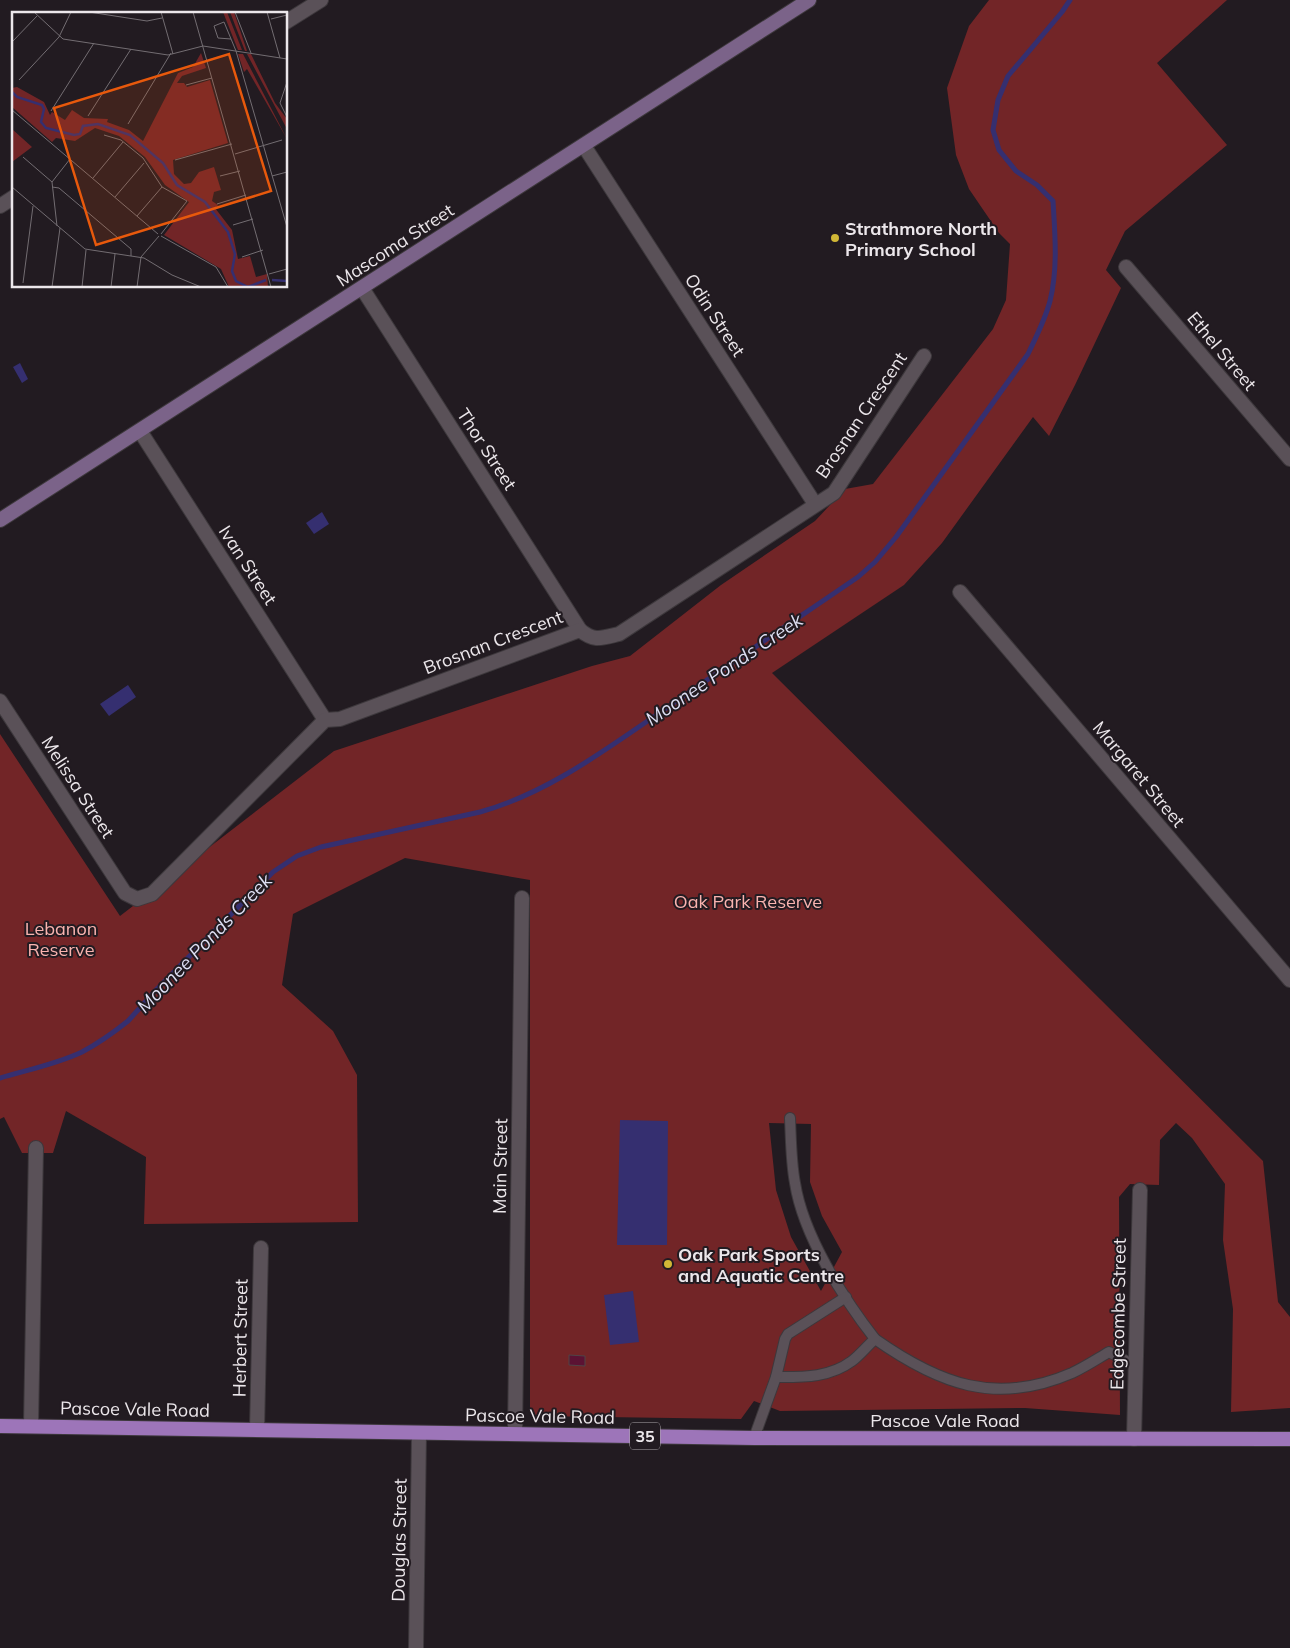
<svg xmlns="http://www.w3.org/2000/svg" width="1290" height="1648" font-family="Mulish,sans-serif">
  <style>
    .green { fill: #722527; fill-rule: evenodd }
    .water { fill: #352f70 }
    .lines { fill: none; stroke-linecap: round; stroke-linejoin: round }
    .stream { stroke: #352f70; stroke-width: 5 }
    .building { fill: #5b1233; stroke: #4f4447 }
    .service-casing { stroke: #3d383c; stroke-width: 12 }
    .minor-casing { stroke: #3d383c; stroke-width: 16 }
    .secondary-casing { stroke: #3d383c; stroke-width: 16 }
    .primary-casing { stroke: #3d383c; stroke-width: 16 }
    .service { stroke: #5a5158; stroke-width: 10 }
    .minor { stroke: #5a5158; stroke-width: 14 }
    .secondary { stroke: #7b6389; stroke-width: 14 }
    .primary { stroke: #9d75b9; stroke-width: 14 }
    .poi-dot { fill: #d1b736; stroke: #221b21; stroke-width: 2 }
    .labels { text-anchor: middle; dominant-baseline: central; stroke-width: 4; stroke-linejoin: round; paint-order: stroke }
    .shield { fill: #221b21; stroke: #afaaae; stroke-width: 1 }
    .shield-label { font-size: 16px; font-weight: bold; fill: #ece7eb }
    .poi-label { font-size: 18px; font-weight: bold; fill: #ece7eb; stroke: #221b21; text-anchor: start }
    .street-label { font-size: 18px; fill: #ece7eb; stroke: #221b21 }
    .park-label { font-size: 18px; fill: #fab3af; stroke: #221b21 }
    .water-label { font-size: 19px; font-style: italic; fill: #dedff3; stroke: #221b21 }
    .inset-river { fill: none; stroke: #352f70; stroke-width: 2.5 }
    .inset-road { fill: none; stroke: #736d72; stroke-width: 1 }
    .view { fill: #e8590c; fill-opacity: 0.15; stroke: #e8590c; stroke-width: 2.5 }
    .inset-edge { fill: none; stroke: #ece7eb; stroke-width: 2.5 }
  </style>
  <rect width="100%" height="100%" fill="#221b21"/>
  <path class="green" d="M989,0H1227L1157,63L1227,145L1125,231L1106,270L1121,288L1075,385L1049,436L1033,417L942,543L904,585L772,673L1263,1161L1278,1302L1290,1317V1408L1231,1412L1233,1309L1223,1240L1225,1184L1192,1138L1176,1123L1160,1140L1159,1185L1130,1184L1119,1197L1120,1415L1025,1408L780,1411L754,1401L741,1419L535,1416L530,1407V880L405,858L293,914L282,985L333,1031L357,1075L358,1222L144,1224L146,1157L66,1111L53,1153H22L4,1117L0,1119V734L120,916L334,751L592,666L630,656L721,585L815,521L845,489L873,484L993,329L1006,300L1010,244L999,233L969,189L956,155L947,88L969,26ZM769,1123L811,1124L810,1182L822,1216L842,1252L821,1291L791,1237L776,1190Z"/>
  <g class="water">
    <polygon points="20,363 28,379 22,383 13,367"/>
    <polygon points="322,512 329,524 314,534 306,523"/>
    <polygon points="128,685 136,697 109,716 100,704"/>
    <polygon points="620,1120 668,1121 667,1245 617,1245"/>
    <polygon points="633,1291 639,1342 610,1345 604,1295"/>
  </g>
  <g class="lines">
    <path class="stream" d="M0,1078C27,1070 57,1064 82,1052C99,1043 113,1033 128,1021L157,989L273,872L297,856L321,847L480,812C549,793 609,747 668,707C731,663 795,620 858,577L875,562L896,537L1028,354C1036,337 1045,320 1050,301C1058,269 1055,234 1053,201L1037,185L1016,171L999,150L993,130L998,100L1008,76L1062,12L1070,0"/>
  </g>
  <polygon class="building" points="569,1355 585,1356 585,1366 569,1365"/>
  <g class="lines">
    <defs>
      <g id="service">
        <path d="M875,1339C939,1384 996,1406 1072,1373C1085,1367 1097,1359 1109,1352L1136,1366"/>
        <path d="M776,1377C803,1377 829,1378 852,1361C860,1355 867,1346 875,1339C843,1298 803,1235 795,1183C791,1162 791,1140 790,1118"/>
        <polyline points="754,1438 776,1377 785,1339 788,1334 846,1297"/>
      </g>
      <g id="minor">
        <polyline points="286,22 321,0"/>
        <polyline points="584,146 815,504"/>
        <polyline points="0,206 14,197"/>
        <polyline points="1126,267 1290,459"/>
        <polyline points="362,288 580,630"/>
        <polyline points="140,431 325,720"/>
        <polyline points="960,592 1290,980"/>
        <path d="M0,701L125,893L137,899L152,894L325,720L340,719L580,630C594,642 602,638 619,634L834,493L924,356"/>
        <polyline points="31,1426 36,1148"/>
        <polyline points="257,1430 261,1248"/>
        <polyline points="515,1434 522,898"/>
        <polyline points="1134,1439 1140,1190"/>
        <polyline points="416,1648 419,1433"/>
      </g>
      <polyline id="secondary" points="0,520 809,0"/>
      <polyline id="primary" points="0,1426 754,1438 1290,1439"/>
    </defs>
    <use href="#service" class="service-casing"/>
    <use href="#minor" class="minor-casing"/>
    <use href="#secondary" class="secondary-casing"/>
    <use href="#primary" class="primary-casing"/>
    <use href="#service" class="service"/>
    <use href="#minor" class="minor"/>
    <use href="#secondary" class="secondary"/>
    <use href="#primary" class="primary"/>
  </g>
  <g class="poi-dot">
    <circle cx="835" cy="238" r="5"/>
    <circle cx="668" cy="1264" r="5"/>
  </g>
  <g class="labels">
    <rect class="shield" x="630" y="1422.5" width="30" height="27" rx="4"/>
    <g class="shield-label">
      <text x="645" y="1436">35</text>
    </g>
    <g class="poi-label">
      <text x="845" y="228">Strathmore North<tspan x="845" dy="21">Primary School</tspan></text>
      <text x="678" y="1254">Oak Park Sports<tspan x="678" dy="21">and Aquatic Centre</tspan></text>
    </g>
    <g class="street-label">
      <text transform="translate(395 245) rotate(-33)">Mascoma Street</text>
      <text transform="translate(715 315) rotate(57)">Odin Street</text>
      <text transform="translate(1222 351) rotate(50)">Ethel Street</text>
      <text transform="translate(861 415) rotate(-56)">Brosnan Crescent</text>
      <text transform="translate(487 449) rotate(57)">Thor Street</text>
      <text transform="translate(248 565) rotate(57)">Ivan Street</text>
      <text transform="translate(493 642) rotate(-21)">Brosnan Crescent</text>
      <text transform="translate(1139 774) rotate(50)">Margaret Street</text>
      <text transform="translate(78 787) rotate(57)">Melissa Street</text>
      <text transform="translate(500 1166) rotate(-89)">Main Street</text>
      <text transform="translate(1118 1314) rotate(-89)">Edgecombe Street</text>
      <text transform="translate(240 1338) rotate(-89)">Herbert Street</text>
      <text transform="translate(135 1409) rotate(1)">Pascoe Vale Road</text>
      <text transform="translate(540 1416) rotate(1)">Pascoe Vale Road</text>
      <text x="945" y="1420">Pascoe Vale Road</text>
      <text transform="translate(399 1540) rotate(-89)">Douglas Street</text>
    </g>
    <g class="park-label">
      <text x="748" y="901">Oak Park Reserve</text>
      <text x="61" y="928">Lebanon<tspan x="61" dy="21">Reserve</tspan></text>
    </g>
    <g class="water-label">
      <text transform="translate(724 669) rotate(-34)">Moonee Ponds Creek</text>
      <text transform="translate(204 943) rotate(-46)">Moonee Ponds Creek</text>
    </g>
  </g>
  <g transform="translate(12 12)">
    <rect width="275" height="275" fill="#221b21"/>
    <path d="M211,0H215L230,38H226ZM218,0H222L235,39H233ZM189,41L194,56L170,64L165,71H172L175,75L198,68L216,131L161,148L162,162L172,172L179,171L187,160L202,155L209,178L202,180L200,189L206,193L203,196L220,218L226,247L238,244L244,265L255,262L256,275H217L209,257L152,223L177,190L153,173L133,145L107,124L83,116L63,129L44,126L40,130L0,95V76L5,75L32,90L38,103L40,100L53,108L60,98L72,106L96,107L95,110L117,118L131,129L166,61L181,55ZM226,42H231L275,127L235,57L232,60ZM235,42H239L263,91L275,107V117ZM0,117L20,135L0,150Z" fill="#722527"/>
    <path class="inset-river" d="M0,80L5,85L30,93L32,97L29,110L34,116L62,123L68,122L71,114L86,112L118,123L151,151L165,173L193,190L216,220L223,242L220,259L224,269L236,275L254,268M260,268L275,269"/>
    <path class="inset-road" d="M22,0L51,27L156,43L191,34L275,47M77,0L135,9L150,6M149,0L161,42M181,0L259,275M223,0L239,41M255,0L268,46M259,7L275,3M219,27L206,26L202,14L212,10L224,39L275,215M0,30L25,4M7,68L47,25L59,0M275,70L268,91L275,105M174,73L200,66M0,98L146,222M39,99L82,31M76,104L119,37M116,112L159,41M92,123L109,128L131,146L150,175L175,189L149,222M223,142L270,128M11,145L40,170M163,148L220,132M208,164L228,159M260,164L275,160M81,166L111,130M0,175L73,237L132,246L160,263L189,275M40,175L47,176L119,237V244M103,185L132,151M205,192L234,183M125,204L150,175M221,213L241,207M45,214L40,170L58,147M149,224L204,255L216,275M230,245L251,238M257,262L275,257M11,271L21,194M40,275L48,216M70,275L74,238M99,275L103,242M125,275L129,245L147,224"/>
    <path class="view" d="M217,42L259,179L84,233L42,96Z"/>
    <rect width="275" height="275" class="inset-edge"/>
  </g>
</svg>
